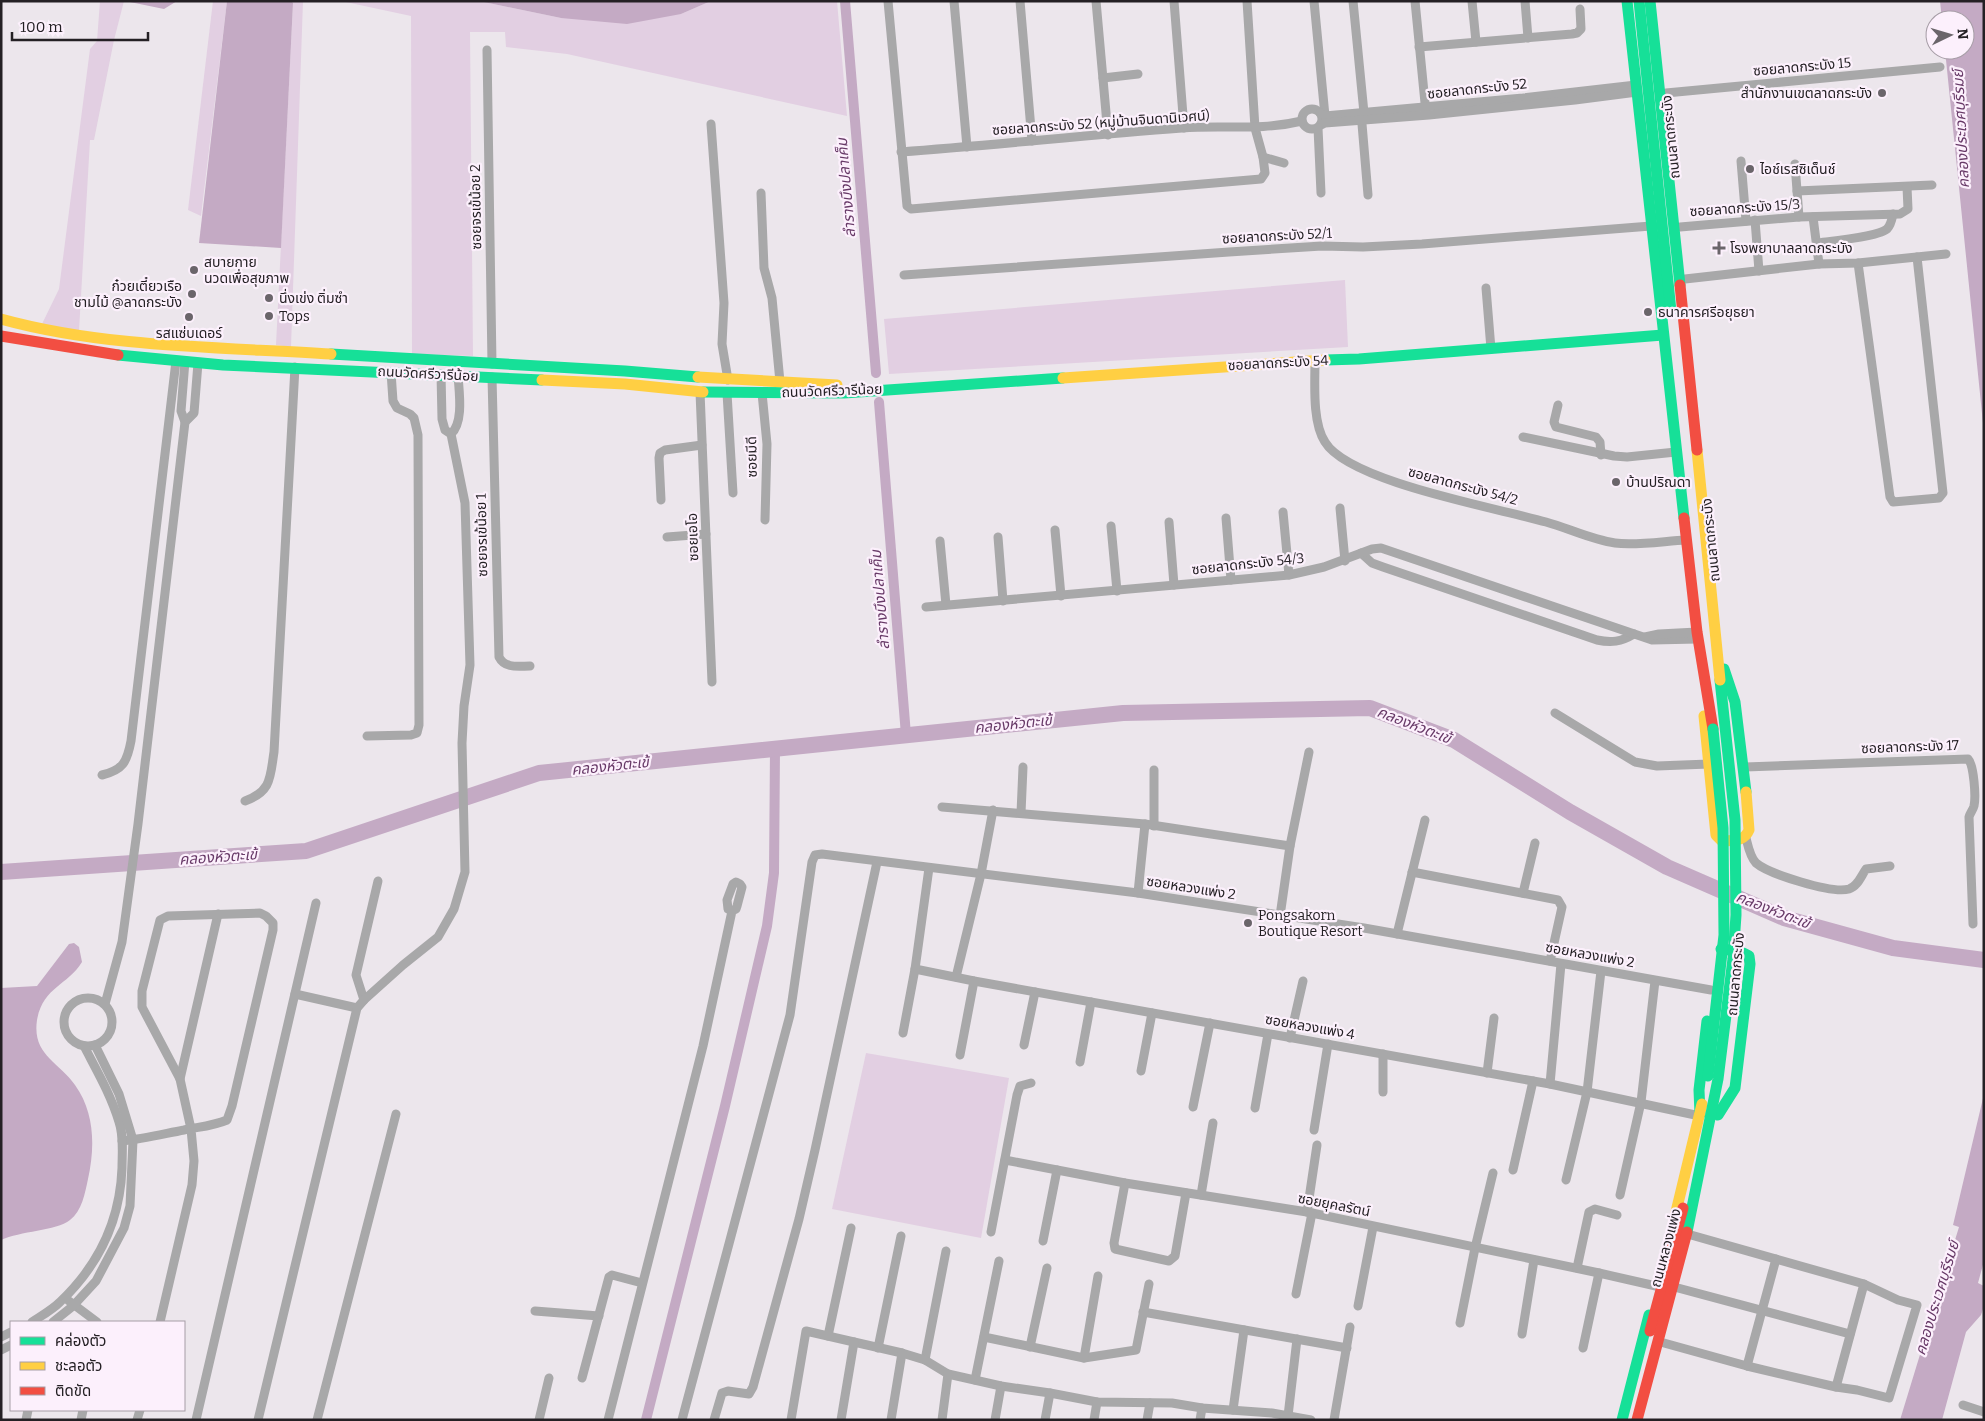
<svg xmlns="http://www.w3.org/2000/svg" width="1985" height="1421" font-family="Bitter,'Noto Sans Thai',serif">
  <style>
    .green { fill: #e2cfe2 }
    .water { fill: #c4aac4 }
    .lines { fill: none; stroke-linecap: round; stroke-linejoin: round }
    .canal { stroke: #c4aac4; stroke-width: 10 }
    .river { stroke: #c4aac4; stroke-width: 16 }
    .street { stroke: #a8a8a9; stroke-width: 9 }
    .fast { stroke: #16e098; stroke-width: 11 }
    .slow { stroke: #ffcf43; stroke-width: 11 }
    .jam { stroke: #f24e42; stroke-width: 11 }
    .fast-bridge { stroke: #16e098; stroke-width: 11 }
    .slow-bridge { stroke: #ffcf43; stroke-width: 11 }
    .jam-bridge { stroke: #f24e42; stroke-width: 11 }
    .poi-dot { fill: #6a656a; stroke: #fcf0fc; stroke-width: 2 }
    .labels { text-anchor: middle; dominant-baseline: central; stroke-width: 4.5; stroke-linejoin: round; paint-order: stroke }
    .street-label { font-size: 14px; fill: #242024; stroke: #fcf0fc }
    .poi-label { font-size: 14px; fill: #242024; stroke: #fcf0fc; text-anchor: start }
    .water-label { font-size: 15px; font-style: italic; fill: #673967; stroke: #fcf0fc }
  </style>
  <rect width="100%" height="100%" fill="#ece6ec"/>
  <g class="green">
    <polygon points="100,1 124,1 114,40 94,140 90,140 79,331 42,324 59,289 90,49 97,41"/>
    <polygon points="213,1 227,1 201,216 188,210"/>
    <polygon points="291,1 303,1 291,347 276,345 293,4"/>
    <polygon points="341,1 479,1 561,18 681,14 711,1 837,1 847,116 567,54 506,47 505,32 470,32 473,356 412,354 411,16"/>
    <polygon points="1345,280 1348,347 889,374 884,319"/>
    <polygon points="866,1053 1009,1078 981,1238 832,1209"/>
  </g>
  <g class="water">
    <polygon points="125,1 177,1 164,9"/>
    <polygon points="227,1 291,1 293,3 281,248 199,243"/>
    <polygon points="479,1 711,1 681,14 627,24 561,18"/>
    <polygon points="1940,1 1984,1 1984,433 1945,50 1965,50 1965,20 1942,20"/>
    <path d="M74,943L79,947L82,962C67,986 43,987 37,1020C32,1055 58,1061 75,1085C95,1113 95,1147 88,1179C85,1193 82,1211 70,1220C56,1231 20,1231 1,1240V988L37,986L69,944Z"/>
    <polygon points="1984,1094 1984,1261 1978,1283 1984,1286 1984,1306 1981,1315 1966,1332 1942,1420 1900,1420 1959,1227 1953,1225"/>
  </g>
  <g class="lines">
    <g class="canal">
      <polyline points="845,1 876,373"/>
      <polyline points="879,402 906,735"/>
      <polyline points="646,1420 725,1106 767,926 774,873 775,749"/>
    </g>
    <polyline class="river" points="1,872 306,851 539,773 1123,713 1370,708 1454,740 1570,812 1667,867 1784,918 1893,948 1984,960"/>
    <g class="street">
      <polyline points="888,1 907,206 911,209 1261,179 1265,173 1263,157 1255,128 1247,1"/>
      <polyline points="954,1 967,147"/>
      <polyline points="1020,1 1032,141"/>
      <polyline points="1096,1 1108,135"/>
      <polyline points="1174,1 1184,128"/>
      <polyline points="1314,1 1325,116"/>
      <polyline points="1353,1 1364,113 1362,124 1368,195"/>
      <polyline points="1415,1 1426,113"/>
      <polyline points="1472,1 1476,42"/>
      <polyline points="1525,1 1528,38"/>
      <polyline points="1419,47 1572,34 1577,33 1581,29 1580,9"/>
      <polyline points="487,50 492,364"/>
      <polyline points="1103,78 1138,74"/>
      <polyline points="1666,93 1940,67"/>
      <circle cx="1312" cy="119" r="10"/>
      <polyline points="1320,113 1325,116 1523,98 1636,85"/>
      <polyline points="711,124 724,303 722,344 728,380"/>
      <polyline points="1321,125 1325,123 1429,115 1575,100 1637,92"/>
      <polyline points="1318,128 1321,193"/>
      <path d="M901,152C995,145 1088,135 1182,128C1224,125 1260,131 1302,121"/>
      <polyline points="1263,157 1284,163"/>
      <polyline points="1741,161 1746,221"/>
      <polyline points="1795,164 1799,217"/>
      <polyline points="1797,191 1932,185"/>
      <polyline points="761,193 764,268 772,298 780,382"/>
      <polyline points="1813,217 1819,264"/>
      <polyline points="1755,220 1759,271"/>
      <polyline points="1680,227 1799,217 1900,214 1908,209 1907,187"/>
      <path d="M1817,243C1832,241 1877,237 1887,229C1891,225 1892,219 1893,214"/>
      <polyline points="1858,263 1890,497 1893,502 1939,498 1943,493 1917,257"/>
      <polyline points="904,275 1229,252 1322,246 1363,247 1422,244 1651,226"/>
      <polyline points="1685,279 1819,264 1858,263 1946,254"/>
      <polyline points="1486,288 1491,349"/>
      <path d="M1315,360C1315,383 1312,422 1325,442C1349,482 1498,508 1546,522C1568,528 1592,540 1615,543C1635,546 1665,541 1686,540"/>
      <path d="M492,377L499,657C505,669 519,666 530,666"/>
      <polyline points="700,392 712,682"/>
      <polyline points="727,393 733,493"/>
      <polyline points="762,393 767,444 765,520"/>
      <polyline points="1558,405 1554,422 1556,427 1596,437 1600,442 1601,455"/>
      <polyline points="185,422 194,413 198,363"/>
      <path d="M451,434C464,422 459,392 458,375"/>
      <polyline points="1523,437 1614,456 1627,457 1676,452"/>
      <polyline points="661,500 659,458 660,453 665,450 702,445"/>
      <polyline points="1340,508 1345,561"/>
      <polyline points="1283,512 1289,575"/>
      <polyline points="1226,518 1231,580"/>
      <polyline points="1169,522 1174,585"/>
      <polyline points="1111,526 1117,591"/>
      <polyline points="1055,530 1061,596"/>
      <polyline points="667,537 706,534"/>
      <polyline points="998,537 1003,601"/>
      <polyline points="940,541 946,605"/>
      <path d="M1361,553L1372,563L1383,567L1597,640C1611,643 1621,642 1634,634"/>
      <polyline points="926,607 1289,575 1324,567 1372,549 1381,548 1652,640 1698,639"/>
      <polyline points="1645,637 1659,634 1697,632"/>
      <polyline points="1555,713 1635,762 1657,766 1709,764"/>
      <polyline points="367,736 411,735 417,733 419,725 418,435 414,418 410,414 397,408 393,401 391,372"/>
      <path d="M1745,767L1968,759C1974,765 1976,797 1974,806C1973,810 1970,813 1969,817L1973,924"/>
      <path d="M102,775C123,770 127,762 131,741L176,361"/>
      <path d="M245,801C272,791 270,777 274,752L295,367"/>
      <polyline points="942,807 1145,824 1290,846"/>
      <polyline points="1021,813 1023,767"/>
      <polyline points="1154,826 1154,770"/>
      <path d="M1746,838C1748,846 1750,857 1756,863C1769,874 1832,894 1849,889C1858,886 1861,876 1866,869L1890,866"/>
      <polyline points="1412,872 1558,900 1562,907 1550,961"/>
      <polyline points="1138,893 1145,824"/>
      <polyline points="1523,893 1535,843"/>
      <polyline points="1280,916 1290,846 1309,752"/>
      <polyline points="1397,934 1425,820"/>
      <polyline points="915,969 974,981 1550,1084 1700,1116"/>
      <polyline points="956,977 981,874 993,810"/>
      <polyline points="295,994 357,1008"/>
      <circle cx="88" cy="1022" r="24"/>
      <polyline points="364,1000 356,975 378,881"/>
      <polyline points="105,1004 122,942 138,824 185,422 181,411 185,361"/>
      <polyline points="903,1033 915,969 929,868"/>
      <polyline points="1290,1038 1303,981"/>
      <polyline points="1024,1045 1035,992"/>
      <polyline points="1383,1054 1383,1092"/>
      <polyline points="960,1055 974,981"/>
      <polyline points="1080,1062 1091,1002"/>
      <polyline points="1141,1071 1152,1013"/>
      <polyline points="1487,1073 1494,1018"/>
      <polyline points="180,1079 218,914"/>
      <polyline points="1550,1084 1561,964"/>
      <polyline points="1193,1107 1210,1023"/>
      <polyline points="1255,1108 1268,1034"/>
      <polyline points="1314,1130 1328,1044"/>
      <path d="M122,1141C143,1139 163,1134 184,1130C198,1127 213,1126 227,1120L232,1106L273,930V923L266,916L260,913L168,916L160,920L142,991V1007L180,1079L191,1129L194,1161L192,1185L160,1322"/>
      <polyline points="1005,1160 1125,1183 1307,1212 1599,1273 1656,1286"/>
      <polyline points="1513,1170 1533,1081"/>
      <polyline points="1566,1180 1587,1092 1601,971"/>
      <polyline points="1125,1183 1114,1243 1115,1249 1169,1261 1175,1256 1186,1193"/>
      <polyline points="1201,1195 1213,1123"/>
      <polyline points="1620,1195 1641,1102 1655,981"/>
      <polyline points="1307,1212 1317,1145"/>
      <polyline points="991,1232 1017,1095 1020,1086 1031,1083"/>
      <polyline points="1043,1241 1057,1170"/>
      <polyline points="1577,1268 1589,1212 1595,1209 1617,1215"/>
      <polyline points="1678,1288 1850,1334"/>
      <polyline points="1296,1294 1312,1213"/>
      <polyline points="69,1301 97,1322"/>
      <polyline points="1358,1306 1373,1227"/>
      <polyline points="535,1311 599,1316"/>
      <polyline points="1143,1312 1347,1348"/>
      <path d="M32,1322C41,1316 52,1310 60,1302C99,1265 120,1222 122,1168C122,1153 124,1136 119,1122C111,1095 97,1071 84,1046"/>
      <polyline points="53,1322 73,1306 96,1281 124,1228 130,1206 133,1140 119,1094 95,1045"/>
      <polyline points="1460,1323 1475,1248 1493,1173"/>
      <polyline points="1522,1334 1534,1260"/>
      <polyline points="828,1336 851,1228"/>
      <polyline points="1,1337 11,1332"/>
      <polyline points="984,1337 1084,1358 1136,1350 1149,1284"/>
      <polyline points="1664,1343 1747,1366 1836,1387 1857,1390 1889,1398 1917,1305 1898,1300 1864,1284 1691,1235"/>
      <polyline points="1030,1347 1047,1268"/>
      <polyline points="878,1348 901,1236"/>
      <polyline points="1583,1348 1599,1273"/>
      <polyline points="1,1350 11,1345"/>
      <polyline points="1084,1358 1098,1276"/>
      <polyline points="925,1360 946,1251"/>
      <polyline points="1747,1366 1776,1259"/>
      <polyline points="582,1378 609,1277 612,1275 642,1283"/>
      <polyline points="975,1380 999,1261"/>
      <polyline points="1836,1387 1864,1284"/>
      <polyline points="1963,1405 1984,1412"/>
      <polyline points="1233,1410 1244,1330"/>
      <polyline points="1288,1416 1297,1339"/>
      <polyline points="26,1420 28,1410"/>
      <polyline points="81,1420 83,1410"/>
      <polyline points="137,1420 140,1410"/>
      <polyline points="196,1420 316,903"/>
      <polyline points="258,1420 357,1008 364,1000 403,965 438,937 454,909 465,872 462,743 464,706 470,665 465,503 451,434 445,430 442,419 441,374"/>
      <polyline points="317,1420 396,1114"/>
      <polyline points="539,1420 549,1378"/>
      <polyline points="608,1420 703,1046 732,911 736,909 737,906 742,887 740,884 736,882 733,884 727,900 728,909 732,911"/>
      <polyline points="682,1420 790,1015 812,862 815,855 822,854 1138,893 1364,928 1711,990"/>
      <polyline points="714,1420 722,1393 728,1391 749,1394 753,1387 799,1219 815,1150 877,862"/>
      <polyline points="791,1420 806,1331 902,1353 925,1360 948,1374 1001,1386 1050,1393 1097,1402 1172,1403 1202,1408 1272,1413 1311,1420"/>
      <polyline points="841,1420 854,1342"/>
      <polyline points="891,1420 902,1353"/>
      <polyline points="942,1420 948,1374"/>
      <polyline points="995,1420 1001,1386"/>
      <polyline points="1045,1420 1050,1393"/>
      <polyline points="1094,1420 1097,1402"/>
      <polyline points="1147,1420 1150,1403"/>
      <polyline points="1200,1420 1202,1408"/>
      <polyline points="1334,1420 1350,1327"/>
    </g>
    <g class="fast">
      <polyline points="1627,1 1684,518"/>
      <polyline points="331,354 625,371 698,377"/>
      <polyline points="118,355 223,365 542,380"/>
      <polyline points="1325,360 1359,359 1663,335"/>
      <polyline points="703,392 844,393 1063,378"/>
      <polyline points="1724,669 1735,702 1746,792"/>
      <polyline points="1700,1114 1699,1090 1707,1021"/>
      <polyline points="1718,1115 1735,1088 1750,964 1749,956 1739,951 1721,949"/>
      <polyline points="1622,1420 1649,1315"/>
    </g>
    <g class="slow">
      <path d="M1,319C106,348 222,347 331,354"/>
      <polyline points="698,377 837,385"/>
      <polyline points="1063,378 1325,360"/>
      <polyline points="542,380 625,384 703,392"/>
      <path d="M1704,716L1716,835L1722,841C1733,840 1744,842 1749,830L1746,792"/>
      <polyline points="1674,1220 1702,1104"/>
    </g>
    <g class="jam">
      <polyline points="1,336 118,355"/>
      <polyline points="1684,518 1697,632 1713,729"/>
    </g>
    <g class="fast-bridge">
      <polyline points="1639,1 1671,311"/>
      <polyline points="1650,1 1680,285"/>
      <polyline points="1708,1076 1724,935 1723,828 1713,729"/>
      <polyline points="1687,1232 1718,1079 1733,959 1736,915 1735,820 1720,680"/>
    </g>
    <polyline class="slow-bridge" points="1697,450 1720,680"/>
    <g class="jam-bridge">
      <polyline points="1680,285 1697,450"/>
      <polyline points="1650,1331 1683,1208"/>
      <polyline points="1637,1420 1687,1232"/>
    </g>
  </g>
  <g class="poi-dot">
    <circle cx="1882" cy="93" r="5"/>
    <circle cx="1750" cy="169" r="5"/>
    <path d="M1716.5 240.5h5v5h5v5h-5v5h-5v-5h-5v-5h5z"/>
    <circle cx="194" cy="270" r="5"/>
    <circle cx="192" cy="294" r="5"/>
    <circle cx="269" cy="298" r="5"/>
    <circle cx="1648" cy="312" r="5"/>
    <circle cx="269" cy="316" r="5"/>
    <circle cx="189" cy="317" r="5"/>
    <circle cx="1616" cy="482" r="5"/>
    <circle cx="1248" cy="923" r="5"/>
  </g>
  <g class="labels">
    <g class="street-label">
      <text transform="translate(1802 67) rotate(-5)">ซอยลาดกระบัง 15</text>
      <text transform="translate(1477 89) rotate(-6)">ซอยลาดกระบัง 52</text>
      <text transform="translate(1101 123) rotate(-4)">ซอยลาดกระบัง 52 (หมู่บ้านจินดานิเวศน์)</text>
      <text transform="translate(1671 137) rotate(-96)">ถนนลาดกระบัง</text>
      <text transform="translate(476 207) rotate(-91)">ซอยจรเข้น้อย 2</text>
      <text transform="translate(1745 208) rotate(-4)">ซอยลาดกระบัง 15/3</text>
      <text transform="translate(1277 236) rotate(-3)">ซอยลาดกระบัง 52/1</text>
      <text transform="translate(1278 363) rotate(-3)">ซอยลาดกระบัง 54</text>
      <text transform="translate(428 374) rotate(3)">ถนนวัดศรีวารีน้อย</text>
      <text transform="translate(832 391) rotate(-2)">ถนนวัดศรีวารีน้อย</text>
      <text transform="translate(752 457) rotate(-91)">ซอยมีดี</text>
      <text transform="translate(1463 486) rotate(15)">ซอยลาดกระบัง 54/2</text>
      <text transform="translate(482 535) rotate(-91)">ซอยจรเข้น้อย 1</text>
      <text transform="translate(693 537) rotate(-92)">ซอยเอโอ</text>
      <text transform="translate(1711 540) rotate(-96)">ถนนลาดกระบัง</text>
      <text transform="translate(1248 564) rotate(-6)">ซอยลาดกระบัง 54/3</text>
      <text transform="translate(1910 747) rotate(-2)">ซอยลาดกระบัง 17</text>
      <text transform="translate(1191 888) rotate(9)">ซอยหลวงแพ่ง 2</text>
      <text transform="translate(1590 955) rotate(10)">ซอยหลวงแพ่ง 2</text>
      <text transform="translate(1736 974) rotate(-85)">ถนนลาดกระบัง</text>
      <text transform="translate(1310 1027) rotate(10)">ซอยหลวงแพ่ง 4</text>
      <text transform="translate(1334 1205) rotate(11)">ซอยยุคลรัตน์</text>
      <text transform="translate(1666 1248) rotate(-75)">ถนนหลวงแพ่ง</text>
    </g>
    <g class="poi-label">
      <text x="1872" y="93" text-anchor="end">สำนักงานเขตลาดกระบัง</text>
      <text x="1760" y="169">ไอช์เรสซิเด็นช์</text>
      <text x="1730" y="248">โรงพยาบาลลาดกระบัง</text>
      <text x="204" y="262">สบายกาย<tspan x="204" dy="16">นวดเพื่อสุขภาพ</tspan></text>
      <text x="182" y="286" text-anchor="end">ก๋วยเตี๋ยวเรือ<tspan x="182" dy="16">ชามไม้ @ลาดกระบัง</tspan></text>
      <text x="279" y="298">นึ่งเข่ง ติ่มซำ</text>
      <text x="1658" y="312">ธนาคารศรีอยุธยา</text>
      <text x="279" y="316">Tops</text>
      <text x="189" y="333" text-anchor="middle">รสแซ่บเดอร์</text>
      <text x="1626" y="482">บ้านปริณดา</text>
      <text x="1258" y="915">Pongsakorn<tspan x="1258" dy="16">Boutique Resort</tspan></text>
    </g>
    <g class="water-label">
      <text transform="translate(1961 129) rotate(-93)">คลองประเวศบุรีรมย์</text>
      <text transform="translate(846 188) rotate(-95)">ลำรางบึงปลาเค็ม</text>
      <text transform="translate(880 600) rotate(-95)">ลำรางบึงปลาเค็ม</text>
      <text transform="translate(1013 724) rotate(-6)">คลองหัวตะเข้</text>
      <text transform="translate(1414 725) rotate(21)">คลองหัวตะเข้</text>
      <text transform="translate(610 766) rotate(-6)">คลองหัวตะเข้</text>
      <text transform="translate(218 857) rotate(-4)">คลองหัวตะเข้</text>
      <text transform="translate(1773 910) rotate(21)">คลองหัวตะเข้</text>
      <text transform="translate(1937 1298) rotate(-73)">คลองประเวศบุรีรมย์</text>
    </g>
  </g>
  <rect width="1985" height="1421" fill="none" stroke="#242024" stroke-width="5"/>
  <rect x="10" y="1321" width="175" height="90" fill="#fcf0fc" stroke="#a69da6"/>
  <rect x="20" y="1337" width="25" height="8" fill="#16e098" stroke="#a69da6"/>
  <text x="55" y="1346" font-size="15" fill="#242024">คล่องตัว</text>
  <rect x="20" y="1362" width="25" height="8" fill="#ffcf43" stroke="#a69da6"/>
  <text x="55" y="1371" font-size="15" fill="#242024">ชะลอตัว</text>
  <rect x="20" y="1387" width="25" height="8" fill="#f24e42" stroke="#a69da6"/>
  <text x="55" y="1396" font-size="15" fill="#242024">ติดขัด</text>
  <g transform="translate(1950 35) rotate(85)"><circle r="24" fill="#fcf0fc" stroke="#a69da6"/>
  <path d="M0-4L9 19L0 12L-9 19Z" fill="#6a656a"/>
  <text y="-8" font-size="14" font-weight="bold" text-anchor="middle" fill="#242024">N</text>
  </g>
  <path d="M12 32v8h136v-8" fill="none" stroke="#242024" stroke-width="2.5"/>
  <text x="20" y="32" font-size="15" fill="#242024" stroke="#fcf0fc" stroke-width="4" paint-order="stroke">100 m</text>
</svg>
